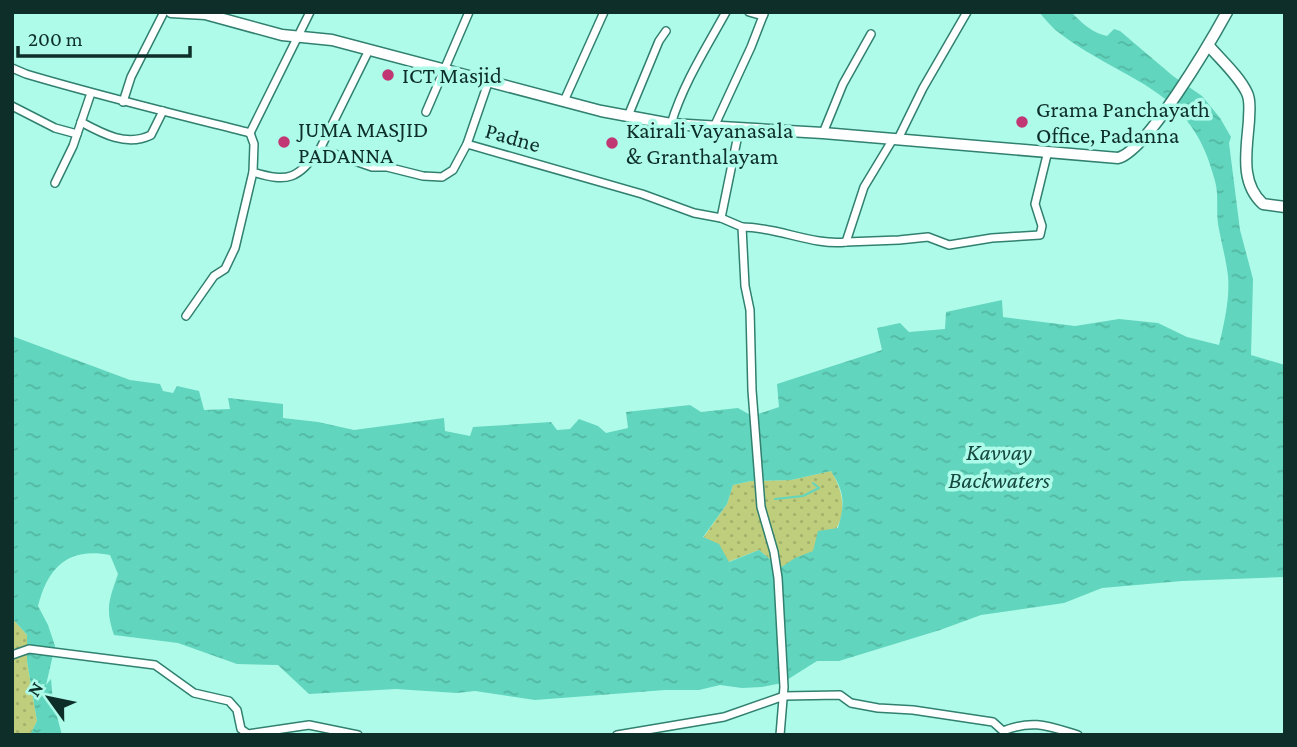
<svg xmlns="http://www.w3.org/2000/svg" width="1297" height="747" font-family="'Crimson Pro',serif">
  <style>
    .grass { fill: url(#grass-dots) }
    .water { fill: url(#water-ripples); fill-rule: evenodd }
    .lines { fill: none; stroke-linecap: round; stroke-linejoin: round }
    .stream { stroke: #61d5bd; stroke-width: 2 }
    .street-casing { stroke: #318070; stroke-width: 10 }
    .secondary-casing { stroke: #318070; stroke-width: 13 }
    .street { stroke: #fff; stroke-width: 7 }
    .secondary { stroke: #fff; stroke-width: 10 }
    .poi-dot { fill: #c03773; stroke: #aefbe9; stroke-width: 2.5 }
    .labels { text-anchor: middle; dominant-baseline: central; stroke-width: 7; stroke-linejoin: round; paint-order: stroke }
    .poi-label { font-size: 23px; fill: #0e2f29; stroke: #aefbe9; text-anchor: start }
    .street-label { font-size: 23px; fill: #0e2f29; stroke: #aefbe9 }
    .water-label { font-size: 24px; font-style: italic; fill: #15483f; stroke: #aefbe9 }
  </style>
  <defs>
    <pattern id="grass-dots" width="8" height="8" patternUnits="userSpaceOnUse" patternTransform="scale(1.75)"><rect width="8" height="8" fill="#bece7d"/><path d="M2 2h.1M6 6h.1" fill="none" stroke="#a2b16c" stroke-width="1.8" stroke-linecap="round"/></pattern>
    <pattern id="water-ripples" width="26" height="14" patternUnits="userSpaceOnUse" patternTransform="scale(1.75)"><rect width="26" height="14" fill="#61d5bd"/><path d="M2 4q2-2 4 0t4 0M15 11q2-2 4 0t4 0" fill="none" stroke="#53b7a2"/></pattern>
  </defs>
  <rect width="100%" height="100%" fill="#aefbe9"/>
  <g class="grass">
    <path d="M831,471C850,502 846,530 814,551C804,557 791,561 780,568L759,550L728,562L703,538L727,504L733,485L751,481L791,480Z"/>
    <polygon points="12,618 27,635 27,661 37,721 30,735 12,735"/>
  </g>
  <path class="water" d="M1039,12H1071C1082,23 1092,33 1107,36L1114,29L1120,31L1173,76L1202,96L1220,118L1231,137L1229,143L1240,230L1253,279L1251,355L1285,365V577L1182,581L1102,588L1064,603L981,615L940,630L839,661H817L782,683L762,687L742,688L720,685L699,690H665L535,700L475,691L457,693L396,689L309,694L278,665L237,664L178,643L114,635C105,609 109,600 118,574L110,555C68,547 48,567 38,606L48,625L55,646L46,685L51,679L53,702L62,735H30L37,721L27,661V635L12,618V336L130,380L160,384L163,391L173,393L177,386L199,391L204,410L230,409L228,398L283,404V418L318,422L354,430L444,418L445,431L470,436L473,427L551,422L557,430L570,429L579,419L598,426L606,433L628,428L626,412L690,405L701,412L738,408L752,416L779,407L777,384L882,350L877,328L900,323L909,332L945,329L946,312L1002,300L1003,317L1075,326L1119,319L1158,323L1187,337L1219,345C1224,324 1230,299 1228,276C1226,259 1221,241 1218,224C1216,210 1219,195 1215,181C1192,87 1128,84 1062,35C1053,29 1046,20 1039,12ZM831,471C845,493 845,503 838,528L818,531L813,551L795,558L780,568L759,550L729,562L719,544L703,537L727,504L733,485L751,481L791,480Z"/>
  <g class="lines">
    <polyline class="stream" points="775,499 803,496 819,488 813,483"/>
    <defs>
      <g id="street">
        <polyline points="749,12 763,16 764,14"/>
        <path d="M12,68L26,74C100,96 175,114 250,133L254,144L253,172C289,183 297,179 320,149L372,167H387L423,176L442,177L453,170L467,144L642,194L694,213L721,218L742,227L745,286L750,310L752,390L761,507L774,552L778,578L784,687L780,735"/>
        <polyline points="564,101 604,12"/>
        <polyline points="123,102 131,77 164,12"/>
        <polyline points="12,106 55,128 77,134"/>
        <polyline points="426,112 469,12"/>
        <polyline points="628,116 659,41 666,31"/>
        <path d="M81,122C103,134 127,147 151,135L163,111"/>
        <path d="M671,124C683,84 706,48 726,12"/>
        <polyline points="714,127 751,47 763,16"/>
        <polyline points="250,133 310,12"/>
        <polyline points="823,133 843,84 871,34"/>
        <polyline points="898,139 923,88 967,12"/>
        <polyline points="467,144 488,83"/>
        <polyline points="320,149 369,50"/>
        <polyline points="55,183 73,146 91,93"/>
        <polyline points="721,218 739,130"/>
        <path d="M742,227C778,227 813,246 846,242L864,187L893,139"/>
        <polyline points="846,242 899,240 928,237 949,245 992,238 1040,235 1042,226 1035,204 1048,151"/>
        <polyline points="186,316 214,276 225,269 235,248 253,172"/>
        <polyline points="12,655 29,649 155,665 194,693 229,701 237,710 241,729 248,734 309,725 358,735"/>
        <path d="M617,735L724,717L784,696L840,695L851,703L878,708L913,710L993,722L1003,731C1033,719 1048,726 1078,735"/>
      </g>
      <g id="secondary">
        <path d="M171,12L205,14L282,35L332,40L601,111L671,124L823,133L1118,158C1147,151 1211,41 1227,12"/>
        <path d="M1209,46C1221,60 1239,76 1247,93C1251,101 1249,111 1249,120C1247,149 1239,182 1263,204L1285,207"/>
      </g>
    </defs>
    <use href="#street" class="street-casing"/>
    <use href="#secondary" class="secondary-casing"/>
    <use href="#street" class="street"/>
    <use href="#secondary" class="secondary"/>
  </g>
  <g class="poi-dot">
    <circle cx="388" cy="75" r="7"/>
    <circle cx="1022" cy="122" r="7"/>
    <circle cx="284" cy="142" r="7"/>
    <circle cx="612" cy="143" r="7"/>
  </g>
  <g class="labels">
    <g class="poi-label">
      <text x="402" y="75">ICT Masjid</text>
      <text x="1036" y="109">Grama Panchayath<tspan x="1036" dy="26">Office, Padanna</tspan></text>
      <text x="298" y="129">JUMA MASJID<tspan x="298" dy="26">PADANNA</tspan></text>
      <text x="626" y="130">Kairali Vayanasala<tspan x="626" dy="26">&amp; Granthalayam</tspan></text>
    </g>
    <g class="street-label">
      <text transform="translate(513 137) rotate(16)">Padne</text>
    </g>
    <g class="water-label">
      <text x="999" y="451">Kavvay<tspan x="999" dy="28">Backwaters</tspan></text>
    </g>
  </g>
  <rect width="1297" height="747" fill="none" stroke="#0e2f29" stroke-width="28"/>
  <g transform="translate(49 698) rotate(303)" stroke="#aefbe9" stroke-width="5" paint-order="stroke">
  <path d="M0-5L12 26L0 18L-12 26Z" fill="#0e2f29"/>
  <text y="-10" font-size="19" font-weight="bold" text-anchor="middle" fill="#0e2f29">N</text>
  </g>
  <path d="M18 46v10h172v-10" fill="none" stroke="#0e2f29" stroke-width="3.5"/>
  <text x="28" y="46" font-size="21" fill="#0e2f29" stroke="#aefbe9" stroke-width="5" paint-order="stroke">200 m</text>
</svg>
